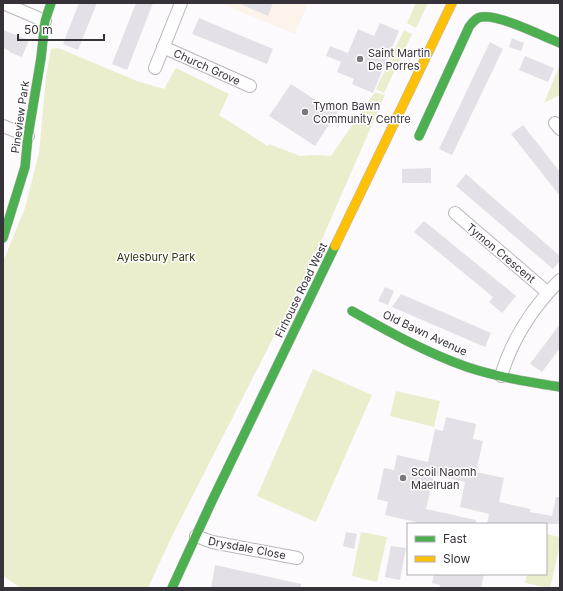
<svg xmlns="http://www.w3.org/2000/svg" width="563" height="591" font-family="Inter,sans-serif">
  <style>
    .commercial { fill: #fcf3ea }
    .green { fill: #eaeecd }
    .building { fill: #e4e0e7 }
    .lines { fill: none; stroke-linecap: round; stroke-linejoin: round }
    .street-casing { stroke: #b9b6bc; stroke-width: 14 }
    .fast-casing { stroke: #b9b6bc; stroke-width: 10 }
    .slow-casing { stroke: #b9b6bc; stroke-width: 10 }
    .street { stroke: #fffeff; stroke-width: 12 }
    .fast { stroke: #4caf50; stroke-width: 9 }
    .slow { stroke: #ffc107; stroke-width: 9 }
    .poi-dot { fill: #7c777e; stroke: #fff; stroke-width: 1.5 }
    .labels { text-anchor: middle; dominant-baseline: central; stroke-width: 3; stroke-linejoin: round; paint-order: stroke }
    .poi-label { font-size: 11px; fill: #37313a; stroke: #fff; text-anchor: start }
    .street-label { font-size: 11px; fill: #37313a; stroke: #fff }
    .park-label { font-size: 11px; fill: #303312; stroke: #fff }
  </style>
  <rect width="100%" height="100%" fill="#fcfafd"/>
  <polygon class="commercial" points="220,3 308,3 295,34"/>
  <g class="green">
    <polygon points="416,3 428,3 416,28 407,23"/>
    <polygon points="404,30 412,34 384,93 376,89"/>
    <polygon points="58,48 137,81 164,89 176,68 229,94 219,115 268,146 269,144 300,156 316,155 331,156 375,92 385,95 312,262 172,536 148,588 21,588 3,576 3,262 25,208 39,153 46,77 51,49"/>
    <polygon points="560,64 560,95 544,103"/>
    <polygon points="313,369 372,395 316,522 257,496"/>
    <polygon points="396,391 440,401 434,427 390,416"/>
    <polygon points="361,532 387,537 377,582 352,576"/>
    <polygon points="546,534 560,537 560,544 550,588 525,583 527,574 546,574"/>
  </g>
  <g class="building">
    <polygon points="79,3 97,3 78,50 63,44"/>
    <polygon points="136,3 153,3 127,70 112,64"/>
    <polygon points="238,3 273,3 268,16"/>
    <polygon points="199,18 273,49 267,64 192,34"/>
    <polygon points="380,23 399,31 373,93 352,84 354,79 337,72 341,62 326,56 330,46 348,53 358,29 374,36"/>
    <polygon points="3,30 29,40 22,57 9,52 10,51 3,48"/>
    <polygon points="512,38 524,43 521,51 509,47"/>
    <polygon points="490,42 503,49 452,155 439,149"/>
    <polygon points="525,56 554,68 548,82 519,70"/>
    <polygon points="291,84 325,106 329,101 340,108 315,146 269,116"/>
    <polygon points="523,125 560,172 560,196 511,134"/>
    <polygon points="431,168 431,183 402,183 402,169"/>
    <polygon points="466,174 560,256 560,261 553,269 456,186"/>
    <polygon points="424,221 516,296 502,313 489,302 493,297 414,232"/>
    <polygon points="385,287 394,291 388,305 378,301"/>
    <polygon points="401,294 491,333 485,347 392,307"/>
    <polygon points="560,324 560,348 542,372 530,364"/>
    <polygon points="446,417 476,424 473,439 483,441 476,472 504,478 499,502 530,509 530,512 552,516 556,497 560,497 560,524 487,524 489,514 460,507 465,482 434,475 426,509 476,520 476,524 415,524 416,522 385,515 388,502 377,499 384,468 394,470 397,455 428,462 435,429 443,431"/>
    <polygon points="346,532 357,534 354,549 343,546"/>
    <polygon points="391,546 406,548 400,580 385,577"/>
    <polygon points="215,565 301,584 301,588 211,588"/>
    <polygon points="434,574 484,574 481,588 439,588 440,585 432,583"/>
  </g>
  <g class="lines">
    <defs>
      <g id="street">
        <polyline points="3,3 45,21"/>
        <polyline points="163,47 250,86"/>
        <polyline points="155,68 181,3"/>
        <polyline points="555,123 560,129"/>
        <polyline points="3,126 28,136"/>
        <polyline points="455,213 547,292"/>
        <path d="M501,376C512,339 533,307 560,280"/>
        <polyline points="196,536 212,542 297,558"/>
      </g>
      <g id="fast">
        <path d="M419,136L469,27C472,23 475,18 481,17C499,14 542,36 560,43"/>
        <polyline points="3,238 25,167 28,136 41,58 45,21 51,3"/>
        <path d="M352,311C389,332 427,353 467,367C497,377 529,382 560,387"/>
        <polyline points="172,588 211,503 335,246"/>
      </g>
      <polyline id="slow" points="335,246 452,3"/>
    </defs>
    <use href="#street" class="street-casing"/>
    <use href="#fast" class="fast-casing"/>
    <use href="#slow" class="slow-casing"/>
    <use href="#street" class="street"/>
    <use href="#fast" class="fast"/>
    <use href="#slow" class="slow"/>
  </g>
  <g class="poi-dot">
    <circle cx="360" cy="59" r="4"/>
    <circle cx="305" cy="112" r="4"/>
    <circle cx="403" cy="478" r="4"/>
  </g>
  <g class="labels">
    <g class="poi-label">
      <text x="368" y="53">Saint Martin<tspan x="368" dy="13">De Porres</tspan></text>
      <text x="313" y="106">Tymon Bawn<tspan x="313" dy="13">Community Centre</tspan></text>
      <text x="411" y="472">Scoil Naomh<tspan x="411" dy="13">Maelruan</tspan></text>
    </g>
    <g class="street-label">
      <text transform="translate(207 67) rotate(24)">Church Grove</text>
      <text transform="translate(20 117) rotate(-82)">Pineview Park</text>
      <text transform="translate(501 253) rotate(40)">Tymon Crescent</text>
      <text transform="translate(301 290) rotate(-64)">Firhouse Road West</text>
      <text transform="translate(425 333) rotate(25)">Old Bawn Avenue</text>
      <text transform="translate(247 548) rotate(11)">Drysdale Close</text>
    </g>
    <g class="park-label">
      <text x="156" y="257">Aylesbury Park</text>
    </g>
  </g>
  <rect width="563" height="591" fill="none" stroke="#37313a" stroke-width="8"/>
  <rect x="407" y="523" width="140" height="52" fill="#ffffff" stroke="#afadb0"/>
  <rect x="415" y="536" width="20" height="6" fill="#4caf50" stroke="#afadb0"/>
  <text x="443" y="543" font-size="12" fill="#37313a">Fast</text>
  <rect x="415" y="556" width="20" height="6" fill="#ffc107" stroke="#afadb0"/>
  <text x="443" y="563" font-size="12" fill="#37313a">Slow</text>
  <path d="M18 34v6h86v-6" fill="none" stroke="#37313a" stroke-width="2"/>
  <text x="24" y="34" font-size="12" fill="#37313a" stroke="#ffffff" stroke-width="3" paint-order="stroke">50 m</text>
</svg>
